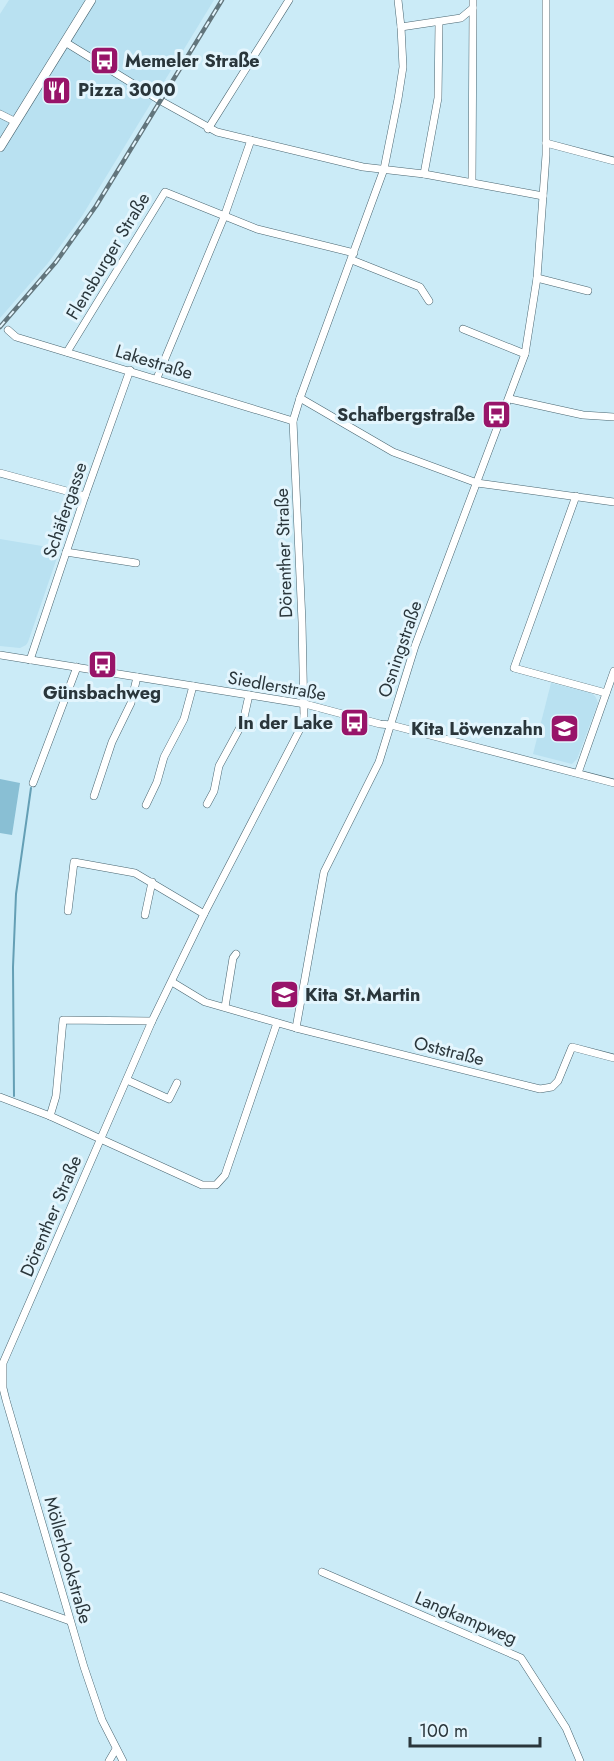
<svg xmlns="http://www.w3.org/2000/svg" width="614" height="1761" font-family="Jost,sans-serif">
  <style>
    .built { fill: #b9e1f1 }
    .green { fill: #89bfd4 }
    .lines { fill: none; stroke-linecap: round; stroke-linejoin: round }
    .stream { stroke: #649fb5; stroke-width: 2 }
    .street-casing { stroke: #496570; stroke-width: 8 }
    .secondary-casing { stroke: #496570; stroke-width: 10 }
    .street { stroke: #fff; stroke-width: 7 }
    .secondary { stroke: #fff; stroke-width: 9 }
    .rail-casing { stroke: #62757c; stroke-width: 4.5 }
    .rail { stroke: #e3f5fd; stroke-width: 2; stroke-dasharray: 7; stroke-linecap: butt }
    .labels { text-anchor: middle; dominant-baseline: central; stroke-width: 6; stroke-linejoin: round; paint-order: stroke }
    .poi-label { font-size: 18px; font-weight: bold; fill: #2a363b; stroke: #e3f5fd; text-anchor: start }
    .street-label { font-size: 18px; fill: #2a363b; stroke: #e3f5fd }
  </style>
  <rect width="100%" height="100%" fill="#cbebf7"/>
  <g class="built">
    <polygon points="9,0 214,0 82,216 48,263 0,318 0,14"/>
    <polygon points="0,539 60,549 28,642 26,645 20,648 0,646"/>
    <polygon points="551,683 591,693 595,696 597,700 598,703 577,759 572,764 533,754"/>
  </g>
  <polygon class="green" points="0,779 20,783 12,835 0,833"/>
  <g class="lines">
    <polyline class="stream" points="14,1096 13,967 16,894 31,788"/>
    <defs>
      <g id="street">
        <polyline points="401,27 461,18 473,8 473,0"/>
        <polyline points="65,42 161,101 217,132 363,167 424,174 543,196"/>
        <polyline points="0,114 16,122"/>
        <polyline points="208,129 289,0"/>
        <polyline points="546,143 614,161"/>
        <polyline points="424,174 438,98 439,23"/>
        <polyline points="472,182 473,8"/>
        <polyline points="352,260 420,287 429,301"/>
        <polyline points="537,278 588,291"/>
        <polyline points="463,329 525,354"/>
        <polyline points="8,330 16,337 293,421"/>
        <polyline points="67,352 165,192 257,229 354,253"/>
        <polyline points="157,378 224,217 251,140"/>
        <polyline points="300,398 393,452 477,483 614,502"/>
        <polyline points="510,399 583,415 614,417"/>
        <polyline points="0,473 85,496"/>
        <polyline points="576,496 514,668 606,693"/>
        <polyline points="66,552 136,563"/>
        <polyline points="0,655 305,704 380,724 391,725 614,783"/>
        <polyline points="30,660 85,496 130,370"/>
        <polyline points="578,773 614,671"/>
        <polyline points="33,783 77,667"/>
        <polyline points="94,796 112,742 131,703 137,677"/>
        <polyline points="207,804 214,791 219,766 243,722 249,695"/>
        <polyline points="146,805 157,782 164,757 184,719 193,686"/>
        <polyline points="68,911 74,862 135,873 204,914"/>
        <polyline points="145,915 152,882"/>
        <polyline points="172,982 205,1002 296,1028 540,1089 552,1087 558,1081 572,1047 614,1058"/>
        <polyline points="225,1007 233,958 236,954"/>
        <polyline points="296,1028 324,872 379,762 415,646 525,354 537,278 546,155 546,0"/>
        <polyline points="127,1080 169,1099 177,1083"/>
        <polyline points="0,1097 50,1116 202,1185 216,1185 225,1175 277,1023"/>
        <polyline points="50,1116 56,1096 63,1020 152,1021"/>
        <polyline points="322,1572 521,1658 566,1728 580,1761"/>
        <polyline points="0,1596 70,1621"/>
        <polyline points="109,1761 116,1749"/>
        <polyline points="123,1761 102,1720 84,1667 6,1400 3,1388 3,1363 152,1021 204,914 300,729 304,717 302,622 293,421 300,398 384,169 398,99 403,67 401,27 398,0"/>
      </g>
      <polyline id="secondary" points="0,147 91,0"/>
    </defs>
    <use href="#street" class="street-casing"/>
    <use href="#secondary" class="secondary-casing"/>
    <use href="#street" class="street"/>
    <use href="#secondary" class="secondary"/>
    <defs>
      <polyline id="rail" points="0,327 56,262 96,206 222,0"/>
    </defs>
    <use href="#rail" class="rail-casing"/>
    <use href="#rail" class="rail"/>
  </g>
  <defs>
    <symbol id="bus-square" viewBox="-11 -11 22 22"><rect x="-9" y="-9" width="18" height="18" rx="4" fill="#981469" stroke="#e3f5fd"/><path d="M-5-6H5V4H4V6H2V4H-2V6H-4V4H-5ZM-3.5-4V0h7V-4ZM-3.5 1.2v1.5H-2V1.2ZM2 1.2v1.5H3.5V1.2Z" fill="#fff"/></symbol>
    <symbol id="restaurant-square" viewBox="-11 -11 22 22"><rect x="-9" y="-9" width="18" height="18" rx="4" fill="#981469" stroke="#e3f5fd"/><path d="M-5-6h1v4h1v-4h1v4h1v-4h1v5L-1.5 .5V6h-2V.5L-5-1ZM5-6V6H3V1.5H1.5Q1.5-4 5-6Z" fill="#fff"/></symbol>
    <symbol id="school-square" viewBox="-11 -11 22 22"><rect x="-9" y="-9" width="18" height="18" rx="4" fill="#981469" stroke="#e3f5fd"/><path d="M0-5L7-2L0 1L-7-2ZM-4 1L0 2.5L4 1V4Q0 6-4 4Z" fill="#fff"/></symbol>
  </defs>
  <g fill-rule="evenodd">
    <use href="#bus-square" x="88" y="44" width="33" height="33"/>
    <use href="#restaurant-square" x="40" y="74" width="33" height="33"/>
    <use href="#bus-square" x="480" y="398" width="33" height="33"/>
    <use href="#bus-square" x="86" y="648" width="33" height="33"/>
    <use href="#bus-square" x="338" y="706" width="33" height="33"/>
    <use href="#school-square" x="548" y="712" width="33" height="33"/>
    <use href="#school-square" x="268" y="978" width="33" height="33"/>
  </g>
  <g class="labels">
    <g class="poi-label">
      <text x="125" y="61">Memeler Straße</text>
      <text x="78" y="90">Pizza 3000</text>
      <text x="475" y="415" text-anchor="end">Schafbergstraße</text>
      <text x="102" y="693" text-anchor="middle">Günsbachweg</text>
      <text x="333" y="723" text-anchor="end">In der Lake</text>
      <text x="543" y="729" text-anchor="end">Kita Löwenzahn</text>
      <text x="305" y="995">Kita St.Martin</text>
    </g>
    <g class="street-label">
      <text transform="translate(108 256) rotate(-59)">Flensburger Straße</text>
      <text transform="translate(154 362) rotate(17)">Lakestraße</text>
      <text transform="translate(65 510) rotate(-71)">Schäfergasse</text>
      <text transform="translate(284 553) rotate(-92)">Dörenther Straße</text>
      <text transform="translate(400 649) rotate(-71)">Osningstraße</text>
      <text transform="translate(277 686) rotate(10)">Siedlerstraße</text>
      <text transform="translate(449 1051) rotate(14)">Oststraße</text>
      <text transform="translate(51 1216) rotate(-67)">Dörenther Straße</text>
      <text transform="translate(68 1560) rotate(74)">Möllerhookstraße</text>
      <text transform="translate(466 1618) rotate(23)">Langkampweg</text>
    </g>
  </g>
  <path d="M410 1737v9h130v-9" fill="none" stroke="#2a363b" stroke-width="3"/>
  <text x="419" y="1737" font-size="18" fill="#2a363b" stroke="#e3f5fd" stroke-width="4.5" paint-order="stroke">100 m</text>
</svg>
